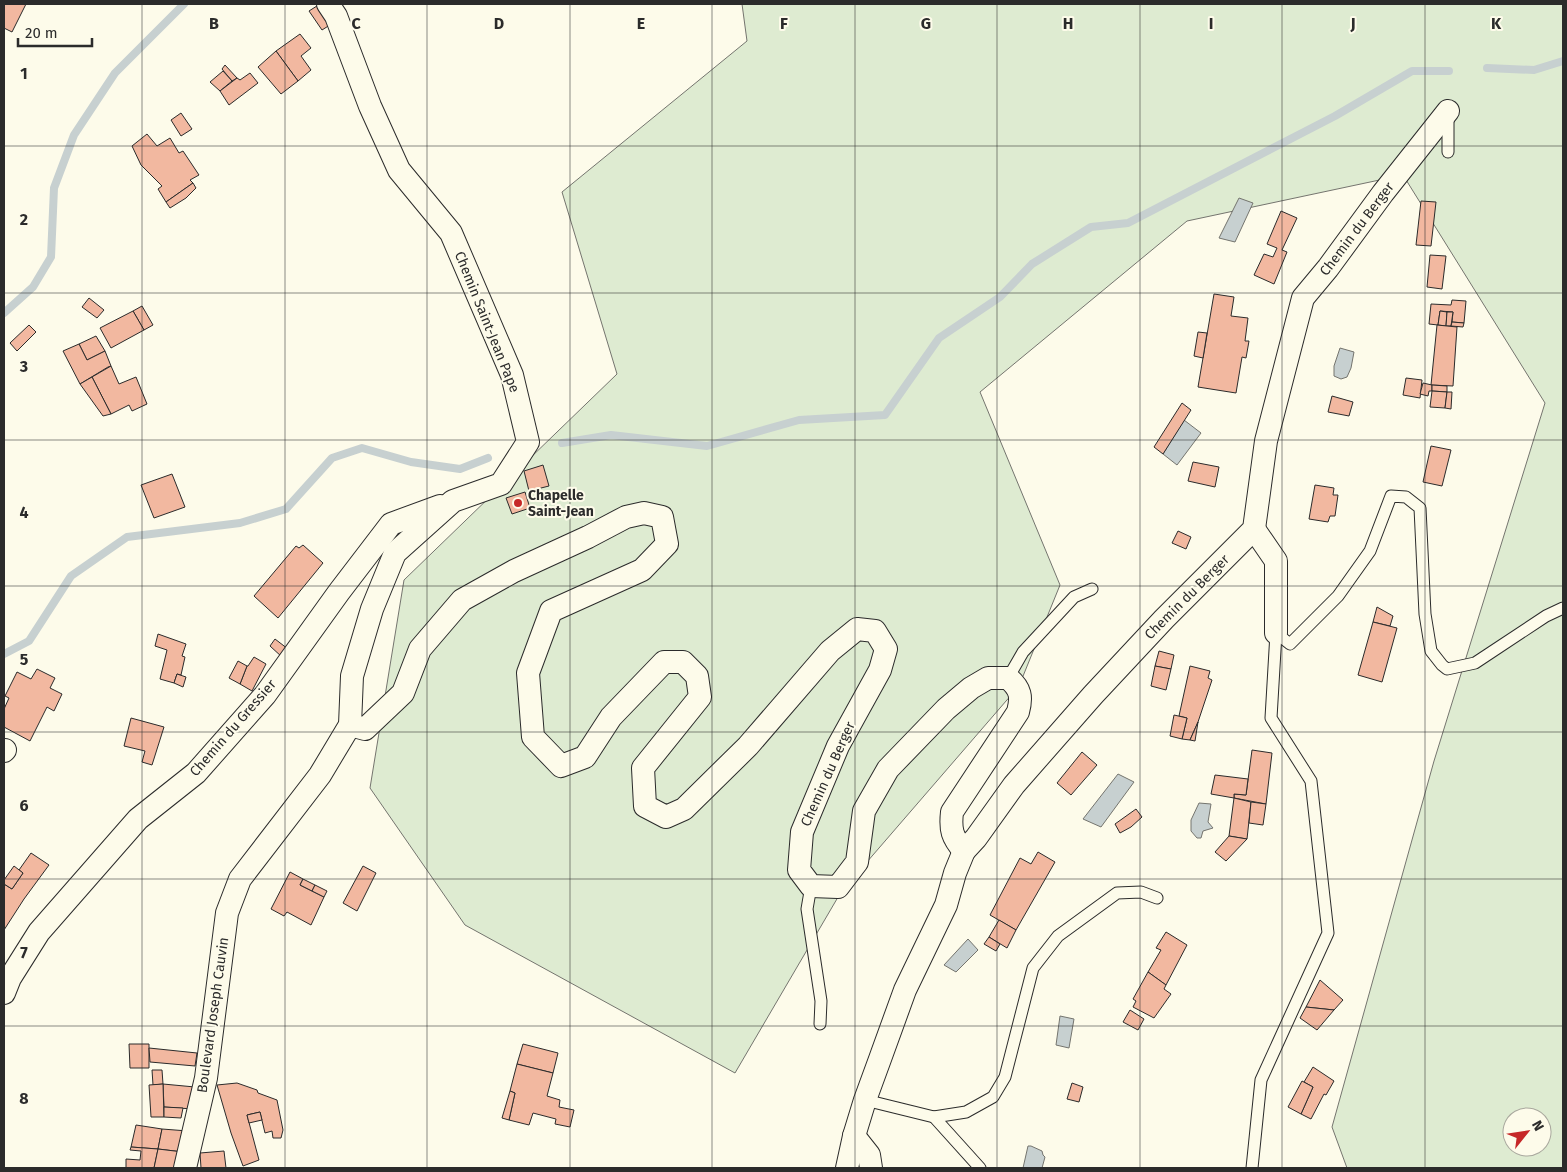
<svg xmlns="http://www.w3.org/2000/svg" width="1567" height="1172" font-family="'Fira Sans',sans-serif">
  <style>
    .green { fill: #deebd1; stroke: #74746e; fill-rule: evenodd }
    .water { fill: #c7d0d0; stroke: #74746e }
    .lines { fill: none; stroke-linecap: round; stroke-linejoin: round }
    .stream { stroke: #c7d0d0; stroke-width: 8 }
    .building { fill: #f2b8a0; stroke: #2b2b2b }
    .service-casing { stroke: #2b2b2b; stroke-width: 13 }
    .minor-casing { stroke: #2b2b2b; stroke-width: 24 }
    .service { stroke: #fdfbea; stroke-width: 11 }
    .minor { stroke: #fdfbea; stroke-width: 22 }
    .grid { fill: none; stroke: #2b2b2b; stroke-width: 1; stroke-opacity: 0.55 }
    .poi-dot { fill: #c62828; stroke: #fdfbea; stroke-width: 2 }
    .labels { text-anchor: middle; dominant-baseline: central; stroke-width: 4; stroke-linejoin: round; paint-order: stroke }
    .street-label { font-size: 14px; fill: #2b2b2b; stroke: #fdfbea }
    .poi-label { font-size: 14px; font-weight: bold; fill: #2b2b2b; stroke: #fdfbea; text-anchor: start }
    .grid-label { font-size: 16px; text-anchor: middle; font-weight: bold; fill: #2b2b2b; stroke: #fdfbea; stroke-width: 4; stroke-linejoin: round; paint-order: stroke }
  </style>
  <rect width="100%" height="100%" fill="#fdfbea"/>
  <path class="green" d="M742,4H1563V1168H1347L1332,1127L1434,761L1545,403L1403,175L1187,221L980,392L1060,585L1019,686L841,892L735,1073L465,925L370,788L404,580L617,374L562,192L747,41ZM1512,1117H1542V1147H1512Z"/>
  <g class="water">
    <polygon points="1239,198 1253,203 1235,242 1219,238"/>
    <polygon points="1340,348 1354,352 1351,368 1347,377 1341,379 1334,376 1334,366"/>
    <polygon points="1184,420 1201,433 1177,465 1163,454"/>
    <polygon points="1118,774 1134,782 1101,827 1083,819"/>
    <polygon points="1199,803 1211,804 1208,822 1213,828 1203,831 1201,838 1197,838 1191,831 1191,820"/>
    <polygon points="968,939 978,950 956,972 944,965"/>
    <polygon points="1060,1016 1074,1019 1069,1048 1056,1045"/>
    <polygon points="1028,1146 1031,1146 1042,1151 1043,1155 1045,1157 1042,1168 1023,1168"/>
  </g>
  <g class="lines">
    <g class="stream">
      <polyline points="1487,68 1534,70 1563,61"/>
      <polyline points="4,313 33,287 51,257 54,188 74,135 115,73 184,4"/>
      <polyline points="562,443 611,435 707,446 799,420 885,415 939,338 1000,297 1032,264 1091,227 1128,223 1335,116 1412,71 1449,71"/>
      <polyline points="4,654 29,641 71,576 127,537 240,523 286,509 332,458 362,448 411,462 460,469 488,458"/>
    </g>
  </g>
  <g class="building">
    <polygon points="4,4 26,4 12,32 4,28"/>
    <polygon points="320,4 333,23 322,30 309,11"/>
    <polygon points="300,34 311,48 301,56 311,70 298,81 276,51"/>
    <polygon points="276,51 298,81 281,94 258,67"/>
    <polygon points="225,65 237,78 232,81 222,69"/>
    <polygon points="223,71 232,81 220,91 210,82"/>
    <polygon points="250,73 258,83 229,105 220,91 237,78 240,80"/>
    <polygon points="181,113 192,129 181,136 171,120"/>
    <polygon points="147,134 157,146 170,138 179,153 183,151 199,175 190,180 193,183 166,202 158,189 162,186 141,165 132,146"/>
    <polygon points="193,183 196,188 186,198 170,208 166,202"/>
    <polygon points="1421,201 1436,202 1431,246 1416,245"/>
    <polygon points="1281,211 1297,218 1282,250 1287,252 1274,284 1254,275 1264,254 1273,257 1277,248 1267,244"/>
    <polygon points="1430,255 1446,256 1442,289 1427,287"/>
    <polygon points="1214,294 1234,297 1231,316 1248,318 1245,341 1249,341 1246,358 1242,357 1236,393 1198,387"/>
    <polygon points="89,298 104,310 97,318 82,307"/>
    <polygon points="1452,300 1466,301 1464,323 1452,322 1453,312 1440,311 1438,325 1429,324 1431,304 1451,305"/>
    <polygon points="142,306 153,325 144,330 133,311"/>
    <polygon points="133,311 144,330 111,348 100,328"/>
    <polygon points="1440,311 1447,312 1446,326 1438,325"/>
    <polygon points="1447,312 1453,312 1451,326 1446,326"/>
    <polygon points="1452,322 1464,323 1463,327 1451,326"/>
    <polygon points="29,325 36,332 17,351 10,343"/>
    <polygon points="1437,325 1457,327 1453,386 1431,385"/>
    <polygon points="1198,332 1207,333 1203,358 1194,356"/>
    <polygon points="96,336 105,351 87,360 79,344"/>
    <polygon points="79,344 87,360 105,351 111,366 108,367 80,384 63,351"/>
    <polygon points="111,366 119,384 136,377 147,404 132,411 129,405 111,414 92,377"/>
    <polygon points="92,377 111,414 103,416 80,384"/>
    <polygon points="1406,378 1422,380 1420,398 1403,395"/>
    <polygon points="1423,383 1432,385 1432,391 1429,391 1428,396 1420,394"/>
    <polygon points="1432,385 1447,386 1447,392 1432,391"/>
    <polygon points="1432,391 1447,392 1445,408 1430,407"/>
    <polygon points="1447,392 1452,392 1451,409 1445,408"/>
    <polygon points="1332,396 1353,402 1349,416 1328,412"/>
    <polygon points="1182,403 1191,410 1163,454 1154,447"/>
    <polygon points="1431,446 1451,450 1442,486 1423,482"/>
    <polygon points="1193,462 1219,467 1215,487 1188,481"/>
    <polygon points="543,465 549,486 529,491 524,471"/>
    <polygon points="172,474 185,507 154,518 141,485"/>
    <polygon points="1315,485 1334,488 1333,495 1338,495 1335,516 1330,516 1328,522 1309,519"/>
    <polygon points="525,492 530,508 512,514 506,498"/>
    <polygon points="1178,531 1191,537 1186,549 1172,543"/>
    <polygon points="303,545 323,563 278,618 254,596 296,546 299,548"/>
    <polygon points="1377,607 1393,616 1390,626 1373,622"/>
    <polygon points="1373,622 1397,628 1382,682 1358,675"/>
    <polygon points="158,634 186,644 182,656 185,657 181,675 177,674 174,683 160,679 167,650 155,646"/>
    <polygon points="275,639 288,649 282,657 270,646"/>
    <polygon points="1159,651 1174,655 1171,669 1155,666"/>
    <polygon points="254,657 266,664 252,691 240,684 247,666 248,666"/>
    <polygon points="238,661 247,666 240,684 229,678"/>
    <polygon points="1155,666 1171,669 1166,690 1151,686"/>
    <polygon points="1190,666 1210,671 1208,678 1212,680 1198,722 1190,740 1182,739 1187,718 1179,716"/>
    <polygon points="37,669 55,678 50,688 62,694 54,711 47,707 30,741 4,727 4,709 9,698 5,696 17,672 31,679"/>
    <polygon points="177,674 186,677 183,687 174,683"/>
    <polygon points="1174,715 1187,718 1182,739 1170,736"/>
    <polygon points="131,718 164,727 152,765 142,762 145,751 124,746"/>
    <polygon points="1198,722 1195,741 1190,740"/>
    <polygon points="1252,750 1272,753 1266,804 1234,798 1234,794 1246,795"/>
    <polygon points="1082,752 1097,765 1071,795 1057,783"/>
    <polygon points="1215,775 1248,779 1246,795 1234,794 1234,798 1211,794"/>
    <polygon points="1234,798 1251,802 1247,839 1229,836"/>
    <polygon points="1251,802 1266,804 1263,825 1249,823"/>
    <polygon points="1136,809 1142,817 1131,827 1120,833 1115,824"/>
    <polygon points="1229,836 1247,839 1226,861 1215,852"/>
    <polygon points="1038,852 1055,862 1016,930 990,915 1020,858 1031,864"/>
    <polygon points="31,853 49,865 24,899 4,930 4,884 12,889 23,873 19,870"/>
    <polygon points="14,866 23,873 12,889 4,884 4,880"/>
    <polygon points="363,866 376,873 357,911 343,903"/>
    <polygon points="290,872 303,879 300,885 324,897 311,925 287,912 284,916 271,909"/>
    <polygon points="303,879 315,885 312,891 300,885"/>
    <polygon points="315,885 327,891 324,897 312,891"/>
    <polygon points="999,920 1016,930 1007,948 989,937"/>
    <polygon points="1166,932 1187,945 1166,985 1148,972 1161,950 1156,948"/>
    <polygon points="989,937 1000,944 996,951 984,944"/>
    <polygon points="1148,972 1166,985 1164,989 1171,994 1154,1018 1133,1007 1136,1001 1133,999"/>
    <polygon points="1320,980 1343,1000 1334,1010 1306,1007"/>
    <polygon points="1306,1007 1334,1010 1317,1030 1300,1018"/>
    <polygon points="1130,1010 1144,1019 1138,1030 1123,1022"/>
    <polygon points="129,1044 149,1044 149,1068 130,1068"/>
    <polygon points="523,1044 558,1053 553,1073 517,1064"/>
    <polygon points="149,1048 197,1053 195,1066 150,1062"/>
    <polygon points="517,1064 553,1073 547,1096 560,1100 559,1107 574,1110 570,1127 555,1124 556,1119 533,1113 529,1125 509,1120 515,1093 510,1091"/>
    <polygon points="1313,1067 1334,1081 1326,1095 1324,1094 1311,1119 1301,1114 1313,1087 1304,1082"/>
    <polygon points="152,1070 162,1070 163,1084 153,1085"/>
    <polygon points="1302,1081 1313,1087 1301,1114 1288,1107"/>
    <polygon points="237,1083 257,1090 258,1093 277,1100 283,1130 281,1138 273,1138 272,1131 265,1133 260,1112 247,1115 259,1160 243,1166 231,1133 217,1085"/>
    <polygon points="1072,1083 1083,1087 1079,1102 1067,1099"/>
    <polygon points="163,1084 195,1087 193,1109 164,1107"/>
    <polygon points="163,1084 164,1117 151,1117 149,1085"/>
    <polygon points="510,1091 515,1093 509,1120 502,1118"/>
    <polygon points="164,1107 183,1108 181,1118 164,1117"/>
    <polygon points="260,1112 262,1120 249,1123 247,1115"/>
    <polygon points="136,1125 162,1129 158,1149 131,1147"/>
    <polygon points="162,1129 188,1131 183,1152 158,1149"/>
    <polygon points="131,1147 158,1149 154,1168 126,1168 126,1159 140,1160 141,1151 130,1150"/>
    <polygon points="158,1149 183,1152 180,1168 154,1168"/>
    <polygon points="224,1151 226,1168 201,1168 200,1153"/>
  </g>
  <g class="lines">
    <defs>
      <g id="service">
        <polyline points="1448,115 1448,152"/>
        <polyline points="1276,633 1290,644 1338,596 1370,551 1391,496 1406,497 1420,508 1425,614 1431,651 1442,665 1447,669 1475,663 1546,616 1563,608"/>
        <polyline points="1008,678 1023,652 1074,597 1092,589"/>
        <polyline points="811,886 807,909 821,1001 820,1024"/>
        <polyline points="865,1100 934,1117 966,1112 993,1097 1005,1077 1033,968 1058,936 1117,893 1141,892 1157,898"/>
        <polyline points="934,1117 980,1168"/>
        <polyline points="1252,1168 1261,1080 1328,933 1311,781 1271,718 1276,633"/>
      </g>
      <g id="minor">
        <polyline points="1254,529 1276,561 1276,633"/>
        <path d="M350,725L365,729L403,693L420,649L462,600L514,571L588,537L626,517L644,513L662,517L667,544L642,570L551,611L528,673L533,737L561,766L585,757L611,717L664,662H683L697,676L700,697L643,768L645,806L666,817L684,809L748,746L830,651L857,629L875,631L886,649L880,670L838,746L802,832L799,870L811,886L838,887L857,862L864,811L888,769L946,709L971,688L988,678H1008C1021,689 1022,697 1018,712L952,812C950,830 952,837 964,851L976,838L1014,785L1093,695L1164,619L1254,529L1266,441L1303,298L1328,268L1383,193L1448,111"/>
        <polyline points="4,751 5,750"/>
        <polyline points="4,993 10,978 39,932 138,819 196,773 265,695 339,592 391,524 440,506"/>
        <polyline points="854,1136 869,1155 871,1168"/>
        <polyline points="185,1168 206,1078 227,913 240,879 320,775 350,725 352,676 372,609 395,553 453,501 501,484 528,442 512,375 451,233 399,170 370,106 336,16 328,4"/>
        <polyline points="847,1168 854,1136 865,1100 880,1059 905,990 946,905 955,873 964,851"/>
      </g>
    </defs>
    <use href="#service" class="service-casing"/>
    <use href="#minor" class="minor-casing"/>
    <use href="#service" class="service"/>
    <use href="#minor" class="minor"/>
  </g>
  <path class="grid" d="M142,4V1168M285,4V1168M427,4V1168M570,4V1168M712,4V1168M855,4V1168M997,4V1168M1140,4V1168M1282,4V1168M1425,4V1168M4,146H1563M4,293H1563M4,440H1563M4,586H1563M4,732H1563M4,879H1563M4,1026H1563"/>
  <circle class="poi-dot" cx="518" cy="503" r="5"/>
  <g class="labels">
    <g class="street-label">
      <text transform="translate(1357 229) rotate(-53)">Chemin du Berger</text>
      <text transform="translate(487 322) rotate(68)">Chemin Saint-Jean Pape</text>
      <text transform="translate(1187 597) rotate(-45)">Chemin du Berger</text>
      <text transform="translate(233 728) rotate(-49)">Chemin du Gressier</text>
      <text transform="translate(828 774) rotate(-66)">Chemin du Berger</text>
      <text transform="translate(213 1015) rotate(-82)">Boulevard Joseph Cauvin</text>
    </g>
    <g class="poi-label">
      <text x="528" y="495">Chapelle<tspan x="528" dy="16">Saint-Jean</tspan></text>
    </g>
  </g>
  <g class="grid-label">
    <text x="214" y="29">B</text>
    <text x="356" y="29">C</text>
    <text x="499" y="29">D</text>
    <text x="641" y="29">E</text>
    <text x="784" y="29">F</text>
    <text x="926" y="29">G</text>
    <text x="1068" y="29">H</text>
    <text x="1211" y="29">I</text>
    <text x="1353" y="29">J</text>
    <text x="1496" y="29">K</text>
    <text x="24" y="79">1</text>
    <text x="24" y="225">2</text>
    <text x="24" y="372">3</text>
    <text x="24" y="518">4</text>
    <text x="24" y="665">5</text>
    <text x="24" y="811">6</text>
    <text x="24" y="958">7</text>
    <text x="24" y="1104">8</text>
  </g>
  <rect width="1567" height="1172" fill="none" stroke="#2b2b2b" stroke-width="10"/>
  <g transform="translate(1527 1132) rotate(60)"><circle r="24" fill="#fdfbea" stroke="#a9a89e"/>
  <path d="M0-4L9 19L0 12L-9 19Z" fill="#c62828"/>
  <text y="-8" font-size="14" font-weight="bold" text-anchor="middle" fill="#2b2b2b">N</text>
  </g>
  <path d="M18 38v8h74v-8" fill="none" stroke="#2b2b2b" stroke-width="2.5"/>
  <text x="25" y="38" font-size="15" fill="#2b2b2b" stroke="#fdfbea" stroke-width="4" paint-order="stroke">20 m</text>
</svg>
